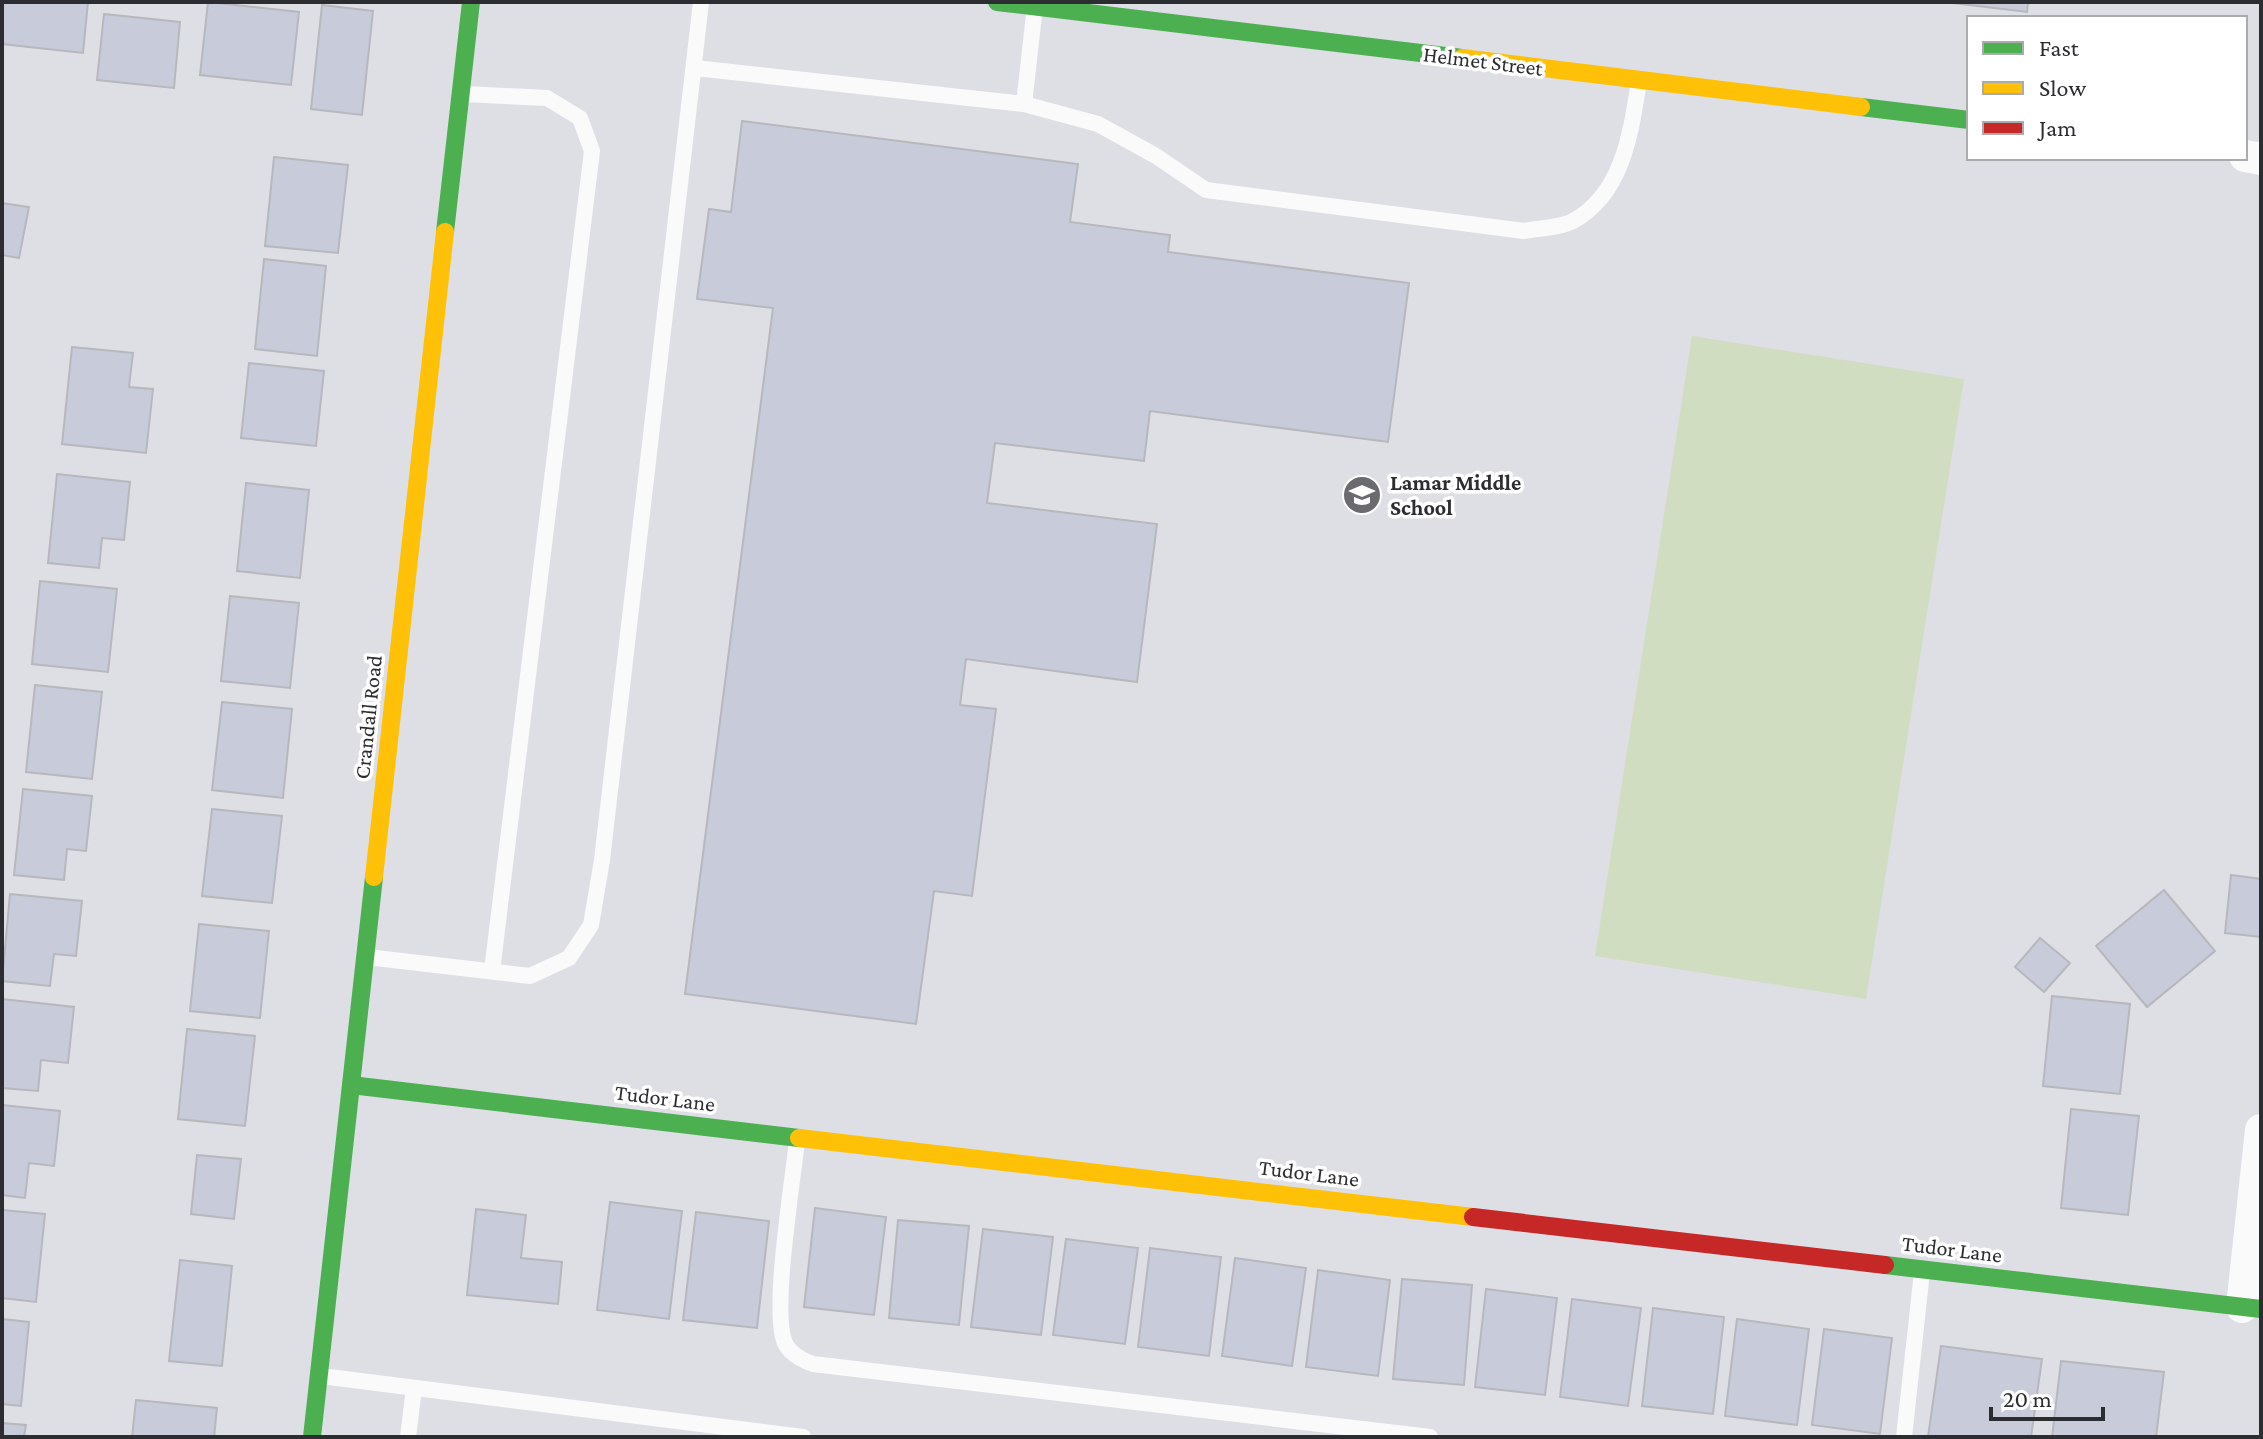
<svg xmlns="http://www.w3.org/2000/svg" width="2263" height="1439" font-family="'Crimson Pro',serif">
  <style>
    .green { fill: #d0ddc0 }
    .building { fill: #c7cbda; stroke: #b7b8bc; stroke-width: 2 }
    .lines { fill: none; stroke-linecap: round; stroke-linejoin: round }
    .lane { stroke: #fafafb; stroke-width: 16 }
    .street { stroke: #fafafb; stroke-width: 32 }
    .fast { stroke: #4caf50; stroke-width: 18 }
    .slow { stroke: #ffc107; stroke-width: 18 }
    .jam { stroke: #c62828; stroke-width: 18 }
    .labels { text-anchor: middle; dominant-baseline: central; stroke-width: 7; stroke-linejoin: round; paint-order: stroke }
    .street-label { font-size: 22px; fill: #2b2d30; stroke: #fff }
    .poi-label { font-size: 22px; font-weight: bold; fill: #2b2d30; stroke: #fff; text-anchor: start }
  </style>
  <rect width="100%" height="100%" fill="#dedfe5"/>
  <polygon class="green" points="1692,336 1964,379 1866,999 1595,956"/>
  <g class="building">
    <polygon points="3,2 88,2 83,53 2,44"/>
    <polygon points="208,2 299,12 291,85 200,75"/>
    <polygon points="1944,2 2028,2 2027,12"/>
    <polygon points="322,5 373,11 362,115 311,109"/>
    <polygon points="104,14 180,22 174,88 97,80"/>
    <polygon points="742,121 1078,164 1070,222 1170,235 1168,252 1409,283 1388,442 1150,411 1144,461 995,443 987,503 1157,524 1137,682 966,659 960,705 996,709 972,896 934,891 916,1024 685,994 773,308 697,299 709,209 731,212"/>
    <polygon points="274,157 348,165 338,253 265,246"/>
    <polygon points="2,203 29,207 19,258 2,255"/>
    <polygon points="264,259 326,266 317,356 255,349"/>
    <polygon points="72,347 133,353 129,387 153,389 146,453 62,444"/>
    <polygon points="249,363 324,371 316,446 241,438"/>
    <polygon points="57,474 130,482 124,540 102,538 99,568 48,563"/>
    <polygon points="246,483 309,490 300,578 237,571"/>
    <polygon points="40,581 117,589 108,672 32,664"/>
    <polygon points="230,596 299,603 290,688 221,681"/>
    <polygon points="35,685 102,692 92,779 26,772"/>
    <polygon points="222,702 292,709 283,798 212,790"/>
    <polygon points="23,789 92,796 86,851 67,849 64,880 14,875"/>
    <polygon points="212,809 282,816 272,903 202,896"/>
    <polygon points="2231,875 2261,879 2261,937 2225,933"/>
    <polygon points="2164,890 2215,951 2147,1007 2096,946"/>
    <polygon points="10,894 82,901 76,956 54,954 50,986 2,981"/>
    <polygon points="199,924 269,931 260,1018 190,1011"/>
    <polygon points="2040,938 2070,963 2044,992 2015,967"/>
    <polygon points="2052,996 2130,1004 2120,1094 2043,1086"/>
    <polygon points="2,999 74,1007 68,1063 41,1060 38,1091 2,1088"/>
    <polygon points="187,1029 255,1036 245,1126 178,1119"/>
    <polygon points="2,1105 60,1111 54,1166 29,1163 25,1198 2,1195"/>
    <polygon points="2071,1109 2139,1116 2128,1215 2061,1208"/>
    <polygon points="197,1155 241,1159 234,1219 191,1214"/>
    <polygon points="610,1202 682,1211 669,1319 597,1310"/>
    <polygon points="815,1208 886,1217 874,1315 804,1307"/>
    <polygon points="476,1209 526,1215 521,1258 562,1262 558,1304 467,1295"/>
    <polygon points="2,1210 45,1214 36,1302 2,1298"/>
    <polygon points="696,1212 769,1221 757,1328 683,1320"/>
    <polygon points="898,1220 969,1226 959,1325 889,1318"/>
    <polygon points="983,1229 1053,1237 1041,1335 971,1327"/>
    <polygon points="1066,1239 1138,1248 1125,1344 1053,1335"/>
    <polygon points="1150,1248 1221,1257 1209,1356 1138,1347"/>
    <polygon points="1235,1258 1306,1268 1292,1366 1222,1356"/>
    <polygon points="180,1260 232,1266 222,1366 169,1361"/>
    <polygon points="1318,1270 1390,1280 1378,1376 1306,1367"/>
    <polygon points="1402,1279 1472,1285 1464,1385 1393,1379"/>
    <polygon points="1486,1289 1557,1298 1545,1395 1475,1387"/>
    <polygon points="1572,1299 1641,1308 1628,1406 1560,1397"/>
    <polygon points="1653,1308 1724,1317 1713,1414 1642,1406"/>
    <polygon points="2,1319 29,1322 21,1406 2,1404"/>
    <polygon points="1737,1319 1809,1329 1797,1425 1725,1416"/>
    <polygon points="1824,1329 1892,1338 1880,1434 1812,1425"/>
    <polygon points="1941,1346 2042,1359 2031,1437 1928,1437"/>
    <polygon points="2061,1361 2164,1372 2156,1437 2052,1437"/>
    <polygon points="136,1400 217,1408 214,1437 132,1437"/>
    <polygon points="2,1423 26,1425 24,1437 2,1437"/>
  </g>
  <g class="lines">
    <g class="lane">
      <path d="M695,68L1024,104L1098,124L1156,156L1206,190L1524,231C1539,228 1560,228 1573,221C1623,194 1631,132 1639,81"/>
      <polyline points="464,94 547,98 580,118 592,151 492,971"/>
      <polyline points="1024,104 1035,6"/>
      <polyline points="367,957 530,976 569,958 591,925 602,860 701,2"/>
      <path d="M797,1140C793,1181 771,1312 785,1343C790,1354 802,1360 813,1364L1430,1437"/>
      <polyline points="321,1376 803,1437"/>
      <polyline points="408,1437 414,1388"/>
      <polyline points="1904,1437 1922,1272"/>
    </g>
    <g class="street">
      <polyline points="2245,156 2261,159"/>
      <polyline points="2242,1307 2261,1130"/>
    </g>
    <g class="fast">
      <polyline points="997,2 1462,58"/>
      <polyline points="1861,107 1969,120"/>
      <polyline points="445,232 471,2"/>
      <polyline points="351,1085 799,1138"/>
      <polyline points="1885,1265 2261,1309"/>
      <polyline points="312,1437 374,877"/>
    </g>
    <g class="slow">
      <polyline points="1462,58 1861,107"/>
      <polyline points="374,877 445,232"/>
      <polyline points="799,1138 1473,1217"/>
    </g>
    <polyline class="jam" points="1473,1217 1885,1265"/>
  </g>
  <defs>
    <symbol id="school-disc" viewBox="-11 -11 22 22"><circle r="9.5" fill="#6a6b6f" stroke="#fff"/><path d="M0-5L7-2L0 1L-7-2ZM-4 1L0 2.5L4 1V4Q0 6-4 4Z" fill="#fff"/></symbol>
  </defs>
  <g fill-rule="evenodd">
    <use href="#school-disc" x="1340" y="473" width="44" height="44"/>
  </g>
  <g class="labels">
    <g class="street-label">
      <text transform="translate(1483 61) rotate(7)">Helmet Street</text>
      <text transform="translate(368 717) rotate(-84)">Crandall Road</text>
      <text transform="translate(665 1098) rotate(7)">Tudor Lane</text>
      <text transform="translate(1309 1173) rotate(7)">Tudor Lane</text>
      <text transform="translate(1952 1249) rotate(7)">Tudor Lane</text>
    </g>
    <g class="poi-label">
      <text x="1390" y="482">Lamar Middle<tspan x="1390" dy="25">School</tspan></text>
    </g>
  </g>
  <rect width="2263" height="1439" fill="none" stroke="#2b2d30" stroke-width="8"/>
  <rect x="1967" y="16" width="280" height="144" fill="#ffffff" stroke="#aaabac" stroke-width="2"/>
  <rect x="1983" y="42" width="40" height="12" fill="#4caf50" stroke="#aaabac" stroke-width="2"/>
  <text x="2039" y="56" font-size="24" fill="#2b2d30">Fast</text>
  <rect x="1983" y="82" width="40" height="12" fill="#ffc107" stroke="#aaabac" stroke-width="2"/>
  <text x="2039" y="96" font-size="24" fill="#2b2d30">Slow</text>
  <rect x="1983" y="122" width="40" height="12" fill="#c62828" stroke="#aaabac" stroke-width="2"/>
  <text x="2039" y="136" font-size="24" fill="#2b2d30">Jam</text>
  <path d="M1991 1407v12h112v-12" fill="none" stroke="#2b2d30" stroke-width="4"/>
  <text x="2003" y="1407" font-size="24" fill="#2b2d30" stroke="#ffffff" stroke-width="6" paint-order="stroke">20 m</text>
</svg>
